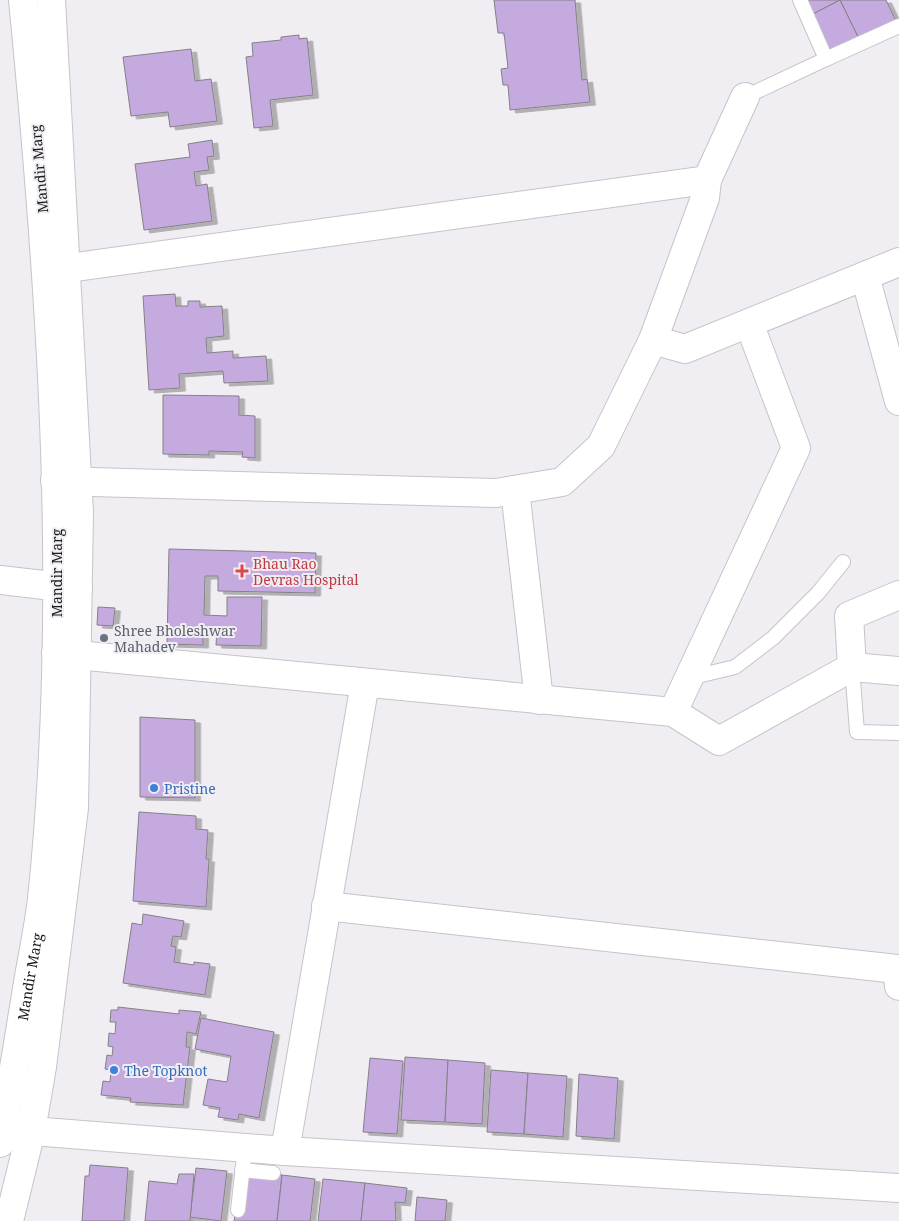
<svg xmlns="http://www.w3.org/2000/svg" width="899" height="1221" font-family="'Noto Serif',serif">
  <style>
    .building { fill: #c5aae0; stroke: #848186; filter: url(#shadow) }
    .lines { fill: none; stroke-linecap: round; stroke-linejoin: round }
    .lane-casing { stroke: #c6c3c9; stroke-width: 16 }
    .street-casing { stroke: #c6c3c9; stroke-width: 30 }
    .secondary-casing { stroke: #c6c3c9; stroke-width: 30 }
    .lane { stroke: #fff; stroke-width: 14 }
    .street { stroke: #fff; stroke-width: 28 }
    .secondary { stroke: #fff; stroke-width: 28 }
    .health-dot { fill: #e0444e; stroke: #f1eef3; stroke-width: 2 }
    .worship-dot { fill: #6b7280; stroke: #f1eef3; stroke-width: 2 }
    .shop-dot { fill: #3f7fe0; stroke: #f1eef3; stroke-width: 2 }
    .labels { text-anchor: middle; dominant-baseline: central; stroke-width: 4; stroke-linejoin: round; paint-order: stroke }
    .street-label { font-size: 14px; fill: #1a191b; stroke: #f1eef3 }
    .health-label { font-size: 14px; fill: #be3a42; stroke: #f1eef3; text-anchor: start }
    .worship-label { font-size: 14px; fill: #5b616d; stroke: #f1eef3; text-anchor: start }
    .shop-label { font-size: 14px; fill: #366cbe; stroke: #f1eef3; text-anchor: start }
  </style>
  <defs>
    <filter id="shadow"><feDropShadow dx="5.5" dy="3" stdDeviation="0" flood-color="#0004"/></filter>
  </defs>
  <rect width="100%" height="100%" fill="#f1eef3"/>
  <g class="building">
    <polygon points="494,0 575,0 582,80 587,79 590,102 510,110 508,85 503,85 501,69 508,68 504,33 498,33"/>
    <polygon points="803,0 840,0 811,15"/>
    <polygon points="840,0 886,0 896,21 859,39"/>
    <polygon points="840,0 859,39 831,55 811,15"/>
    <polygon points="299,35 299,39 307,38 313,95 270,100 273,126 254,128 246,57 253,56 252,43 281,40 281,37"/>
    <polygon points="191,49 195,81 211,79 217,121 170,127 168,112 131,116 123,57"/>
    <polygon points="212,140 214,156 207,157 209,170 194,172 196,186 207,184 212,221 144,230 135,164 190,157 188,144"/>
    <polygon points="175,294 176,306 188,306 188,301 200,301 200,307 222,306 224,336 206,338 207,353 233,351 233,358 266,356 268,381 224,383 223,371 179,374 180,388 149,390 143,296"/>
    <polygon points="163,395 239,396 239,415 255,416 255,458 242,457 243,452 209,451 209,455 163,454"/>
    <polygon points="169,549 316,553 315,593 218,591 218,576 205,576 204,615 227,616 227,597 262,597 261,646 216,645 217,630 203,630 203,645 167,644"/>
    <polygon points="98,607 115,608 113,626 97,625"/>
    <polygon points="140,717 195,720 195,798 140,797"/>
    <polygon points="139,812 196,816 196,829 208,830 206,859 209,859 206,907 133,901"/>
    <polygon points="143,914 184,921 181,937 173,936 171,946 176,947 174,962 194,965 194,962 210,964 205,995 123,983 132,923 142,925"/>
    <polygon points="118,1007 179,1014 179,1010 201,1012 196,1034 187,1032 186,1047 190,1047 183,1105 130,1102 131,1098 101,1095 103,1081 110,1082 111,1070 105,1069 107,1055 112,1056 113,1047 108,1046 109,1033 115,1034 116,1022 110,1022 111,1010 118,1010"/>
    <polygon points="201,1018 274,1032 259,1118 239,1114 238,1120 218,1117 220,1108 203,1105 208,1079 227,1082 231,1056 195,1049"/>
    <polygon points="405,1057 448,1060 445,1122 401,1120"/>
    <polygon points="370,1058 403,1061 397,1134 363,1132"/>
    <polygon points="448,1060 485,1063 482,1124 445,1122"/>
    <polygon points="491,1070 528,1073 524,1134 487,1132"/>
    <polygon points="528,1073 567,1076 563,1137 524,1134"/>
    <polygon points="579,1074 618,1078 614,1139 576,1136"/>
    <polygon points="90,1165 128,1168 124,1221 82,1221 85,1176 89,1176"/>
    <polygon points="196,1168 227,1171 221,1221 190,1217"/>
    <polygon points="244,1172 282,1175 277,1221 234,1221"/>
    <polygon points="179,1174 194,1174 190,1221 145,1221 149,1181 177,1184"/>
    <polygon points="282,1175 315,1179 310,1221 277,1221"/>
    <polygon points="323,1179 365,1183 361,1221 318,1221"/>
    <polygon points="365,1183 407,1188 405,1203 395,1202 396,1221 361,1221"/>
    <polygon points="417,1197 447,1200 445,1221 415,1221"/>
  </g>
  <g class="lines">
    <defs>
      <g id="lane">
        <polyline points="826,59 899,26"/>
        <polyline points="745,97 826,59 800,0"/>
        <polyline points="852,667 857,732 899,733"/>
        <polyline points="689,678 735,667 773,638 818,593 843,562"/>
        <polyline points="242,1170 273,1173"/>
        <polyline points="238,1210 245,1148"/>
      </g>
      <g id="street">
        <polyline points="47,271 707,180"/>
        <polyline points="865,276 899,401"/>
        <polyline points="653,340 685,349 899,262"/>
        <polyline points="55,481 496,493 562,482 601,446 653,340 705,198 707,180 745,97"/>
        <polyline points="515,490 539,700"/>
        <polyline points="0,580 78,589"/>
        <polyline points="56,653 673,712 719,741 852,667 899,671"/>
        <polyline points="852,667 849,616 899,595"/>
        <polyline points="673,712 796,448 749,323"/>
        <polyline points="326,906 897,969 899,986"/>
        <polyline points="7,1129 285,1151 899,1188"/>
        <polyline points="285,1151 365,683"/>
      </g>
      <g id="secondary">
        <path id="s1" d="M0,1143C10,1096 17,1049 25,1001C30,967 38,933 42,899C73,600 52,298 23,0"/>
        <polyline points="9,1221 31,1131 42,1067 74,808 79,512 51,0"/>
      </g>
    </defs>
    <use href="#lane" class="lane-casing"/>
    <use href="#street" class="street-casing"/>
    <use href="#secondary" class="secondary-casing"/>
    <use href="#lane" class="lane"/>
    <use href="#street" class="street"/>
    <use href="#secondary" class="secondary"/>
  </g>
  <path class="health-dot" d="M239.5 563.5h5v5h5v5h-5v5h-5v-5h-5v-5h5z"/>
  <circle class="worship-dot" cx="104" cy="638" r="5"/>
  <g class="shop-dot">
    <circle cx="154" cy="788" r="5"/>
    <circle cx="114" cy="1070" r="5"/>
  </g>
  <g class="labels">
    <g class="street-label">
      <text transform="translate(39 169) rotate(-95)">Mandir Marg</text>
      <text transform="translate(56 573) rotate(-90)">Mandir Marg</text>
      <text stroke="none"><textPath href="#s1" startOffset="169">Mandir Marg</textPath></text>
    </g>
    <g class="health-label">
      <text x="253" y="563">Bhau Rao<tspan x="253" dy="16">Devras Hospital</tspan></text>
    </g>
    <g class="worship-label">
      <text x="114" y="630">Shree Bholeshwar<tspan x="114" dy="16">Mahadev</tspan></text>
    </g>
    <g class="shop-label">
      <text x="164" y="788">Pristine</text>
      <text x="124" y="1070">The Topknot</text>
    </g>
  </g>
</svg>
